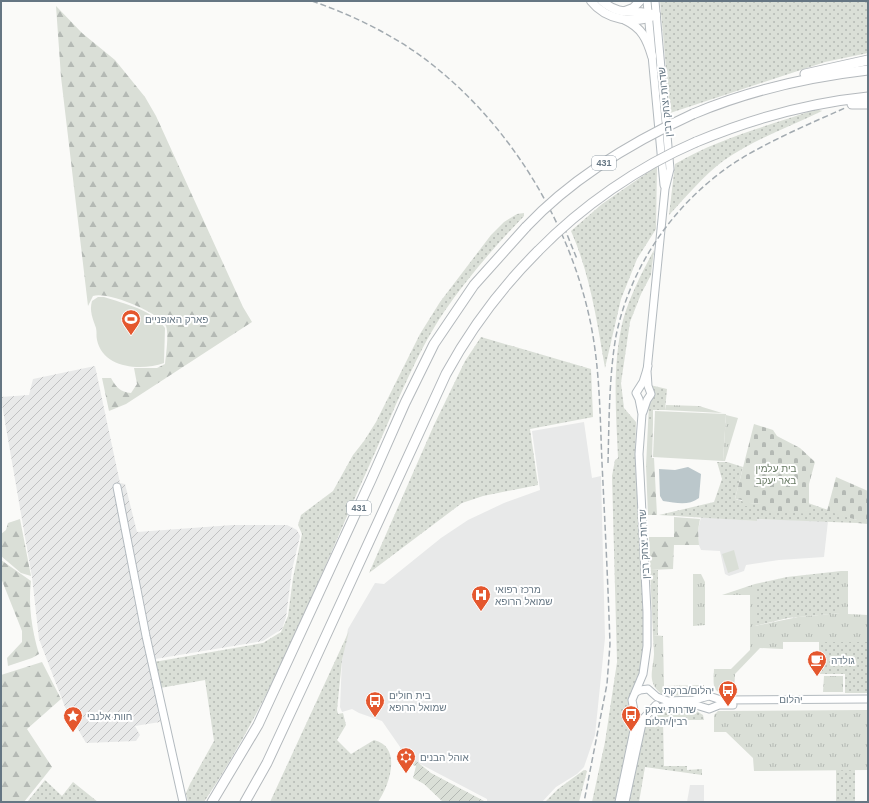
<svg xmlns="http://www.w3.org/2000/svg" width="869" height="803" font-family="Helvetica,'Noto Sans Hebrew',sans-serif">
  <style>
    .built { fill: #e8e9e9 }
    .industrial { fill: url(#industrial-furrows) }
    .grass { fill: url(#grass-dots) }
    .forest { fill: url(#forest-firs) }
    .cemetery { fill: url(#cemetery-stones) }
    .park { fill: url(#park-tufts) }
    .garden { fill: url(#garden-furrows) }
    .pitch { fill: #dadfd7 }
    .water { fill: #bbc7cb }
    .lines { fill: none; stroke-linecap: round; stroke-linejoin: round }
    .secondary-casing { stroke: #b3babf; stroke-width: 9 }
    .primary-casing { stroke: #b5babe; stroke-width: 10 }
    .highway-casing { stroke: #b4b9bd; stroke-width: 11 }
    .secondary { stroke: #fff; stroke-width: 7 }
    .primary { stroke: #fff; stroke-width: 8 }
    .highway { stroke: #fff; stroke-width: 9 }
    .rail { stroke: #a2aab0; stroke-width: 1.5; stroke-dasharray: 6 3; stroke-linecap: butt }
    .highway-bridge-casing { stroke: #b4b9bd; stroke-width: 11; stroke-linecap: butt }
    .highway-bridge { stroke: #fff; stroke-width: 9 }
    .labels { text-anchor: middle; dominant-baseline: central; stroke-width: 4; stroke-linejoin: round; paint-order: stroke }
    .shield { fill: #fff; stroke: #939fa8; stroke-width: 1 }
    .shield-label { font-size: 9px; font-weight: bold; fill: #657683 }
    .street-label { font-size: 10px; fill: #657683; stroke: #fff }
    .poi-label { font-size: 10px; fill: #657683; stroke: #fff; text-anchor: start }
    .park-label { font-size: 10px; fill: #687a64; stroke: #fff }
  </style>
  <defs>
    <pattern id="industrial-furrows" width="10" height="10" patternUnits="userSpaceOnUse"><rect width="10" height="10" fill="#e8e9e9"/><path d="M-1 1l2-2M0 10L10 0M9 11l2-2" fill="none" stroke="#c0c1c2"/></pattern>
    <pattern id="grass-dots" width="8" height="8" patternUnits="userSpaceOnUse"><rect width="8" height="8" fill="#dadfd7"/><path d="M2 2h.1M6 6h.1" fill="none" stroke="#b4b9b4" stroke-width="1.8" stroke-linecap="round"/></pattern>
    <pattern id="forest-firs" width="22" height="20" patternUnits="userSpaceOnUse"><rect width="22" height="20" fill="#dadfd7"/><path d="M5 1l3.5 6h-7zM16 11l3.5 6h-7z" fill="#b4b9b4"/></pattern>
    <pattern id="cemetery-stones" width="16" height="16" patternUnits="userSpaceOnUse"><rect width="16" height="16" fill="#dadfd7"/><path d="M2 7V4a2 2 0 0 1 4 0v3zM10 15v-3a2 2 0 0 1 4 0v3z" fill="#b4b9b4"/></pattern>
    <pattern id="park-tufts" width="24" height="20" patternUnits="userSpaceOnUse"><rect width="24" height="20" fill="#dadfd7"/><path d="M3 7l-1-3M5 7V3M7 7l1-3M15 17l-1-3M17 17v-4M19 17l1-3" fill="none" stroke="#b4b9b4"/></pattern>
    <pattern id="garden-furrows" width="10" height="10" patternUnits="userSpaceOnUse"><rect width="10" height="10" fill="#dadfd7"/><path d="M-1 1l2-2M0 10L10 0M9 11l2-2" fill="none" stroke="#b4b9b4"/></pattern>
  </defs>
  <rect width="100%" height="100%" fill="#fafaf8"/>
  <g class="built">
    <polygon points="584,422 592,478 601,476 605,638 595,735 584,767 577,774 556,787 542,802 487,802 487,799 407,757 382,721 359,713 352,709 342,712 340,707 342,660 348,629 375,583 384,584 441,538 468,520 504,503 540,490 532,431"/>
    <polygon points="701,517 756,521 757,519 828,521 824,557 779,560 746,565 744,571 729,576 725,574 720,551 701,550 699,545 698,530"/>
    <polygon points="690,785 704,785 704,802 687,802"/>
  </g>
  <polygon class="industrial" points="95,366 120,483 125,484 137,532 233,525 287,525 297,530 300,536 292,570 286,617 282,629 263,641 149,660 160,722 135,726 140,735 136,741 86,743 65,707 39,639 32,577 1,399 1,397 29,395 33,379"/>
  <g class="grass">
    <polygon points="660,1 868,1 868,53 825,62 670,113"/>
    <path d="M816,109L822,111C789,127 753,140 723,161C703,176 686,197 669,215L675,164C718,138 769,126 816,109Z"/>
    <path d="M657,166L656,229L637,259L621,299L605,368C597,321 590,274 571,231L602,204Z"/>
    <path d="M524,213V216C495,246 468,277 444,312C417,352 397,403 377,448C323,567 277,693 204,802H188L186,793L190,784L214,741L205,680L160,688L154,662L263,643L281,632L288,616L293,578L302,534L298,525L301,515L333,491L353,455L364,441L376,422L420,334L440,302L491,235L504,222L517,214Z"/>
    <path d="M654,250L651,275L641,294L630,322L621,383L624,408L636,422L635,461L644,606L643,665L631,695L634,722L616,802H592L605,742L617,662L612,476L615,460L618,458C616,412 612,365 623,320C630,296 642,272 654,250Z"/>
    <polygon points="481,337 591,369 593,417 530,429 538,485 483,496 462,503 369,573 434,425 465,361"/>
    <polygon points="650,385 667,389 665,410 653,410 653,424 648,424"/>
    <polygon points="717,462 727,462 743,467 735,499 750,503 762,504 761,510 808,503 857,520 857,523 757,519 757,521 659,515 714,502 722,479"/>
    <polygon points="650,570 658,570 658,635 653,635"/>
    <polygon points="841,571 841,613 788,618 755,626 755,584 787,577"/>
    <path d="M349,631L342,660L337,710L338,714L343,713L346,725L337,740L351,754L374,740C403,747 389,786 378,802H270Z"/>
    <polygon points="819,642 868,642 868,693 845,693 845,674 819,674"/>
    <polygon points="663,710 695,710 703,715 704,720 663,720 664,766 687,766 687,770 702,769 702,775 645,767 639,802 628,802 643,728 650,718"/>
    <polygon points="584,770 587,771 579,802 545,802 558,789"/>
    <rect x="836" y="770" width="19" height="32"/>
    <polygon points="45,780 62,796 73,782 98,802 30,802 28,801"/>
  </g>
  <g class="forest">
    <path d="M56,6L82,33L115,60L145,97L156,116L243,307L252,322L126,404L109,411L102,378H111C116,387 120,392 131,393L137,384L134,368H157L165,364C166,355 169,334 166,326C159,312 107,291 93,296L88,306L61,77Z"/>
    <polygon points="648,424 653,424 652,458 654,458 657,515 648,515 646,466"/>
    <polygon points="674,517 700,519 698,530 699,545 674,545 673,569 650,570 649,537 674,537"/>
    <polygon points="20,519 31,576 21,573 1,556 1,534 6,530 8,523"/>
    <path d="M1,560L31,581C28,605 32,631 39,654L32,658L8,666L7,658L22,642V631L1,578Z"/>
    <polygon points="42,662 61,699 27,729 52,767 24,802 1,802 1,675"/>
  </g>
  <g class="cemetery">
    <polygon points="754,424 773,430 777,436 800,448 815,462 809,484 809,514 761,510 761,504 750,503 747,506 744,506 742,500 735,499"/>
    <polygon points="836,477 868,491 868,524 857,523 857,520 827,511"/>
  </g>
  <g class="park">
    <polygon points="666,405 699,406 722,413 665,410"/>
    <polygon points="726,415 738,418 725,461 723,461"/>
    <path d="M841,571H848V614L868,615V642H783V649L760,648L735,674L734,693C712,694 713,690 714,669H731L750,650V595H722L755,584V626L798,617L840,613Z"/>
    <polygon points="693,574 701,574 705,582 705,625 693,626"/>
    <path d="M653,635L663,636L664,686L704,685L702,694L693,696L663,695C646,683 653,671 654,654C654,648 653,641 653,635Z"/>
    <polygon points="824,676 843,676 843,692 823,692"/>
    <polygon points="868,710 868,770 754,771 753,758 726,732 714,732 714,715 718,711"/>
  </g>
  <polygon class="garden" points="400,748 431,773 486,802 443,802 424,784 413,778 416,766 402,762"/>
  <g class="pitch">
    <path d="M98,297H104C125,304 151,309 165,328L164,363C142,371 103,369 97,340C96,336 97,332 96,328C93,319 89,311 92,301Z"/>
    <polygon points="655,411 726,414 723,461 653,457"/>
    <polygon points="734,550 739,569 728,573 722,554"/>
  </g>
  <path class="water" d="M688,467L701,474L699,498C688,506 677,503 663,501L660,496L659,469L675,470Z"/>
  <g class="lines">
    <defs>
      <g id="secondary">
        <polyline points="647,1 664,185"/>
        <polyline points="643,412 647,400 651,394 648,386 647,371 665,189 670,169 655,1"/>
        <polyline points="117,487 146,636 183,802"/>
        <polyline points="636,692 640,690 648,689 657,697 668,701 694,700 709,696 721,700 868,699"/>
        <polyline points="654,709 667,706 696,705 709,709 719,705 733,705"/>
        <polyline points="619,802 636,721 632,700 643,674 647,646 647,612 639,454 642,414 639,399 636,393 643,382 648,366"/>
        <polyline points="625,802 643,719 656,705"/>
      </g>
      <g id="primary">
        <path d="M591,1C606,20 635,25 656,15"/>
        <path d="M602,1C621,18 636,8 656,15"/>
        <polyline points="625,11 633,8 640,1"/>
        <path d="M625,20C642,28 647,39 652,56"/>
      </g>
      <g id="highway">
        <polyline points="805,74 868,60"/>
        <polyline points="852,104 868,104"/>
        <path d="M693,114C750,90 808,77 868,70"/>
        <path d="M696,142C751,119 808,103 868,97"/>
        <polyline points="212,802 258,725 371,480 405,403 434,344 474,285 526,227"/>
        <path d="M245,802L267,763L307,677L446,374C471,328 501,288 538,251"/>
      </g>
    </defs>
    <use href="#secondary" class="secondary-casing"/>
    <use href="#primary" class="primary-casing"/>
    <use href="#highway" class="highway-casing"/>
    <use href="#secondary" class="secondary"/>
    <use href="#primary" class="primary"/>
    <use href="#highway" class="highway"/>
    <g class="rail">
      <path d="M312,1C355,16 398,37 434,66C513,129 571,226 591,325C600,371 600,417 602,463C605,524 608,584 610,644L607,684L584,802"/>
      <polyline points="564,227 577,259"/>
      <path d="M608,463C609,424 609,375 616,336C630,267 673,205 731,165C764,143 809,124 845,108"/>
    </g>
    <defs>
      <g id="highway-bridge">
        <path d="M526,227C572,178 632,142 693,114"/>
        <path d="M538,251C582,206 638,167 696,142"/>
      </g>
    </defs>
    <use href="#highway-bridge" class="highway-bridge-casing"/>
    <use href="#highway-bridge" class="highway-bridge"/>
  </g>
  <defs>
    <symbol id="stadium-pin" viewBox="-11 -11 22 30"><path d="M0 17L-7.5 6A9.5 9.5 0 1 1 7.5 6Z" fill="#e4572e" stroke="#fff"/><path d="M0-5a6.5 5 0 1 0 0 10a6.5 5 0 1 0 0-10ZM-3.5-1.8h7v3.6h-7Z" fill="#fff"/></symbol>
    <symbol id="hospital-pin" viewBox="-11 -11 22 30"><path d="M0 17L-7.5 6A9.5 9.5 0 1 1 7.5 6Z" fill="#e4572e" stroke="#fff"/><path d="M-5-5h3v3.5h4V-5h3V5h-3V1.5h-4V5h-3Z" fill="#fff"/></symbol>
    <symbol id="cafe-pin" viewBox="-11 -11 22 30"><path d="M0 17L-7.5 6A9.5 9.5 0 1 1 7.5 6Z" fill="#e4572e" stroke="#fff"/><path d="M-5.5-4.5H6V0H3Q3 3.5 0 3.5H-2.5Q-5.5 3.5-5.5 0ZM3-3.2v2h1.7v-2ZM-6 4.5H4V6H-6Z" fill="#fff"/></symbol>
    <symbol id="bus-pin" viewBox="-11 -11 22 30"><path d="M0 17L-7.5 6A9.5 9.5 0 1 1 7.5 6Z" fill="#e4572e" stroke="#fff"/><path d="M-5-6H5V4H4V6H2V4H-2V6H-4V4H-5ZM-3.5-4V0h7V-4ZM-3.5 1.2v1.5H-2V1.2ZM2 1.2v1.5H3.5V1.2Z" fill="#fff"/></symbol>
    <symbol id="sight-pin" viewBox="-11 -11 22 30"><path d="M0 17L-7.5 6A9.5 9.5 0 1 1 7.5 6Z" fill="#e4572e" stroke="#fff"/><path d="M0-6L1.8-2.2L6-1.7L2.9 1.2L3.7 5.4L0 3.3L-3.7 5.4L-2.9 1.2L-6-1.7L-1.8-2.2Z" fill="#fff"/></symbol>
    <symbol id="synagogue-pin" viewBox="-11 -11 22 30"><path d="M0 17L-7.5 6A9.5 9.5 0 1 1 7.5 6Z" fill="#e4572e" stroke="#fff"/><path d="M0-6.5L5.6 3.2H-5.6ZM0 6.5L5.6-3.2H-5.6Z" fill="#fff"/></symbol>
  </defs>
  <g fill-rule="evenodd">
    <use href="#stadium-pin" x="120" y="308" width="22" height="30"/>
    <use href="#hospital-pin" x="470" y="584" width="22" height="30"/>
    <use href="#cafe-pin" x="806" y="649" width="22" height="30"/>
    <use href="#bus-pin" x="717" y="679" width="22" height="30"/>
    <use href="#bus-pin" x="364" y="690" width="22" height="30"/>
    <use href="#bus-pin" x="620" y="704" width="22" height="30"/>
    <use href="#sight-pin" x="62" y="705" width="22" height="30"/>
    <use href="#synagogue-pin" x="395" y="746" width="22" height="30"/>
  </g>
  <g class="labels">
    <g class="shield">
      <rect x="592" y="156" width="24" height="14" rx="3"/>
      <rect x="347" y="501" width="24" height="14" rx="3"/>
    </g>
    <g class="shield-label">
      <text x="604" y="163">431</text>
      <text x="359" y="508">431</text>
    </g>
    <g class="street-label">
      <text transform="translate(665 102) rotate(-96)">שדרות יצחק רבין</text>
      <text transform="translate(644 544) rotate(-93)">שדרות יצחק רבין</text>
      <text x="791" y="699">יהלום</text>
    </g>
    <g class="poi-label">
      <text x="145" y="319">פארק האופניים</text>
      <text x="495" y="589">מרכז רפואי<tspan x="495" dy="12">שמואל הרופא</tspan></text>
      <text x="831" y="660">גולדה</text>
      <text x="714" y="690" text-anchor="end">יהלום/ברקת</text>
      <text x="389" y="695">בית חולים<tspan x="389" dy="12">שמואל הרופא</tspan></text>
      <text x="645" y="709">שדרות יצחק<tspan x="645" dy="12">רבין/יהלום</tspan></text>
      <text x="87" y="716">חוות אלנבי</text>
      <text x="420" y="757">אוהל הבנים</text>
    </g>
    <g class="park-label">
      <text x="776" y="468">בית עלמין<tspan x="776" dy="12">באר יעקב</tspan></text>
    </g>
  </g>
  <rect width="869" height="803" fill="none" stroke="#657683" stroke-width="4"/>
</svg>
